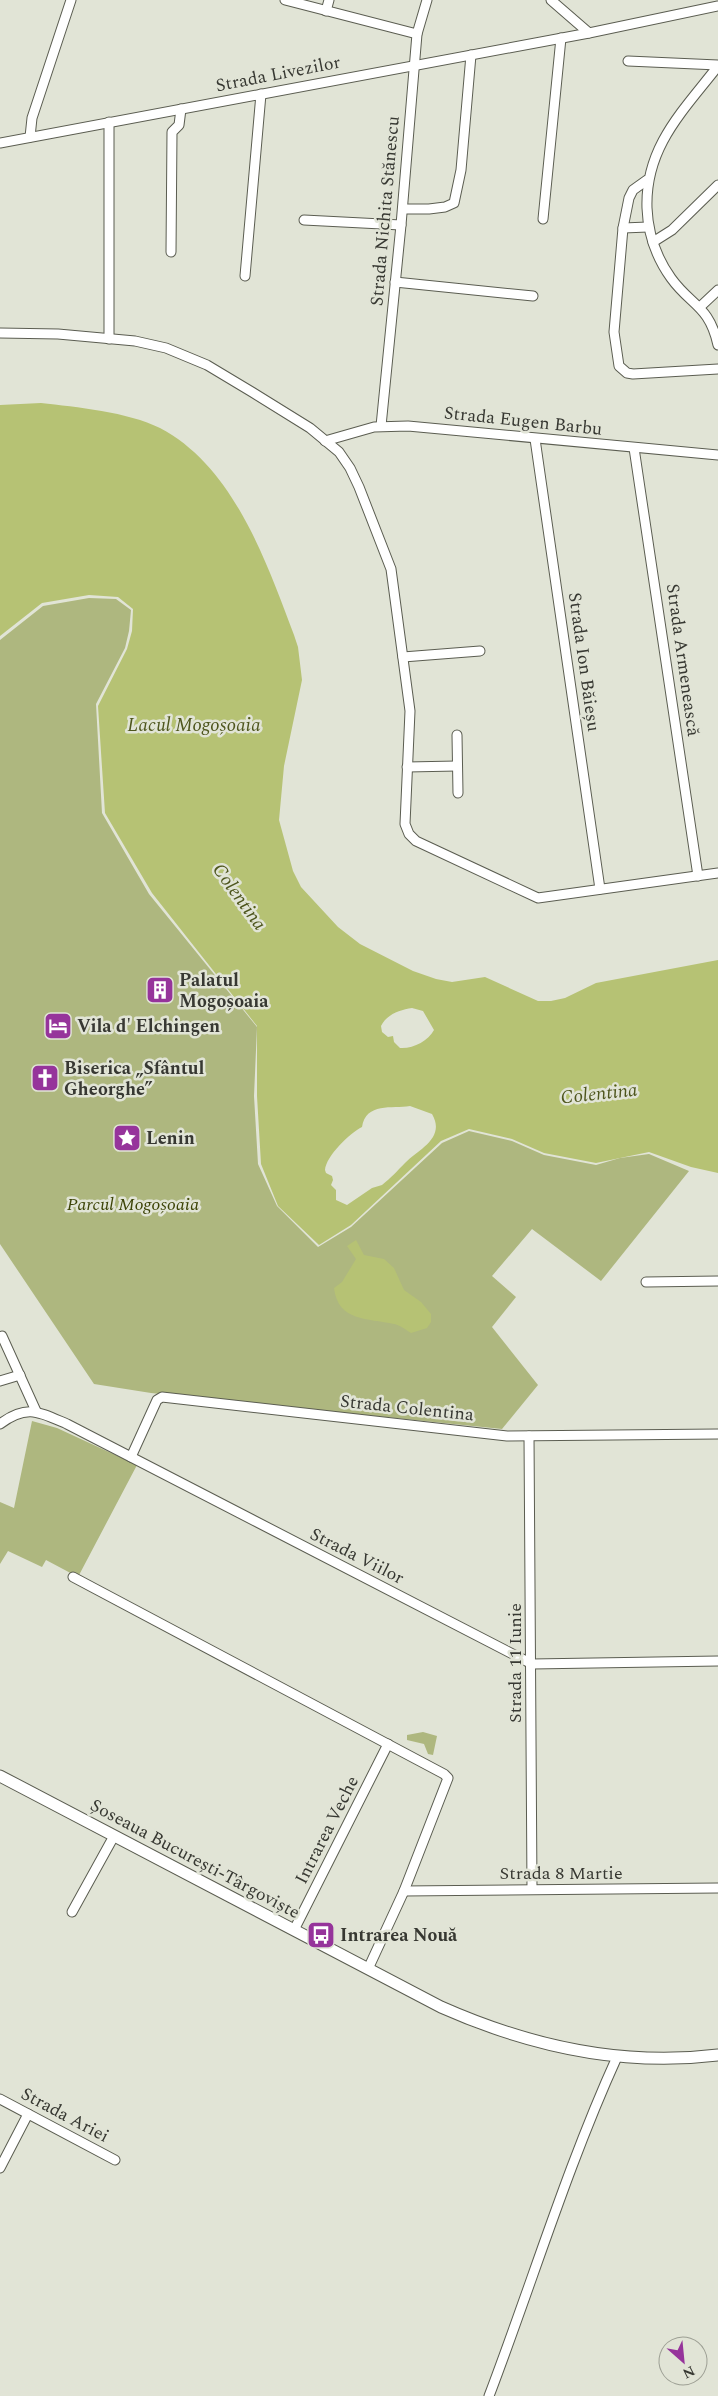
<svg xmlns="http://www.w3.org/2000/svg" width="718" height="2396" font-family="Spectral,serif">
  <style>
    .green { fill: #aeb77f }
    .water { fill: #b6c274; fill-rule: evenodd }
    .lines { fill: none; stroke-linecap: round; stroke-linejoin: round }
    .minor-casing { stroke: #5b5d51; stroke-width: 11 }
    .major-casing { stroke: #5b5d51; stroke-width: 13 }
    .minor { stroke: #fff; stroke-width: 9 }
    .major { stroke: #fff; stroke-width: 11 }
    .labels { text-anchor: middle; dominant-baseline: central; stroke-width: 5; stroke-linejoin: round; paint-order: stroke }
    .street-label { font-size: 18px; fill: #373832; stroke: #e1e4d6 }
    .poi-label { font-size: 18px; font-weight: bold; fill: #373832; stroke: #e1e4d6; text-anchor: start }
    .park-label { font-size: 18px; font-style: italic; fill: #3d4407; stroke: #e1e4d6 }
    .water-label { font-size: 19px; font-style: italic; fill: #4e561d; stroke: #e1e4d6 }
  </style>
  <rect width="100%" height="100%" fill="#e1e4d6"/>
  <g class="green">
    <polygon points="89,598 116,599 131,610 129,631 125,648 96,704 102,813 149,894 257,1027 254,1096 258,1164 277,1206 318,1247 351,1227 442,1143 469,1131 512,1141 544,1155 596,1165 620,1158 649,1154 689,1171 601,1281 532,1229 492,1276 516,1297 492,1327 538,1385 502,1429 151,1393 94,1384 0,1244 0,640 43,606"/>
    <polygon points="32,1421 57,1428 137,1465 78,1577 46,1560 42,1567 8,1551 0,1564 0,1502 14,1508"/>
    <polygon points="423,1732 437,1736 433,1755 428,1754 424,1744 407,1740 407,1735"/>
  </g>
  <g class="water">
    <path d="M41,403C76,407 128,412 160,428C234,467 266,561 294,635L298,647L302,680L284,766L279,820L293,871L301,887L338,927L360,944L413,971L436,979L452,982L485,977L538,1001H551L565,998L596,983L718,960V1173L691,1167L649,1152L596,1163L544,1153L512,1139L469,1129L441,1141L351,1225L319,1245L278,1206L261,1164L257,1096V1026L152,893L105,813L98,706L127,649L132,631L133,609L118,597L89,595L42,603L0,636V405ZM412,1008L423,1011L434,1030C428,1041 413,1049 400,1048L394,1042L393,1036L388,1037L382,1032L381,1026C387,1014 400,1010 412,1008ZM410,1106L432,1114C446,1138 419,1149 405,1163C397,1171 391,1178 382,1185L372,1188L347,1205L336,1200V1190L331,1185L333,1180L332,1176L326,1173L325,1170C326,1156 350,1133 362,1127C366,1102 392,1109 410,1106Z"/>
    <path d="M356,1240L364,1255L384,1259L394,1268L404,1290L421,1302L431,1314V1322L427,1328L411,1333C406,1330 400,1325 394,1324C368,1318 338,1322 334,1288L342,1282L356,1259L347,1246Z"/>
  </g>
  <g class="lines">
    <defs>
      <g id="minor">
        <polyline points="285,0 417,34"/>
        <polyline points="551,0 589,33"/>
        <polyline points="326,11 329,0"/>
        <polyline points="628,61 718,65"/>
        <path d="M718,66C683,111 645,147 647,208C648,234 656,257 671,278C691,306 709,305 718,345"/>
        <polyline points="109,122 109,339"/>
        <polyline points="30,137 32,118 71,0"/>
        <polyline points="0,143 589,33 718,6"/>
        <polyline points="647,180 633,190 629,198 623,228 614,332 619,366 627,373 633,374 718,369"/>
        <polyline points="403,209 429,209 445,207 454,203 461,170 471,55"/>
        <polyline points="543,219 561,38"/>
        <polyline points="304,220 401,225"/>
        <polyline points="623,228 648,227"/>
        <polyline points="653,242 672,230 718,185"/>
        <polyline points="171,252 172,132 179,125 181,109"/>
        <polyline points="245,276 261,94"/>
        <polyline points="395,282 533,296"/>
        <polyline points="701,306 718,290"/>
        <polyline points="0,333 58,334 135,341 166,348 207,365 252,392 310,428 339,452 350,468 359,487 391,569 410,711 405,824 409,834 416,841 538,898 718,873"/>
        <polyline points="381,426 401,225 417,34 427,0"/>
        <polyline points="535,439 600,889"/>
        <polyline points="325,441 374,427 408,426 718,455"/>
        <polyline points="634,448 698,876"/>
        <polyline points="403,657 480,651"/>
        <polyline points="457,735 458,793"/>
        <polyline points="407,767 457,766"/>
        <polyline points="646,1282 718,1281"/>
        <polyline points="2,1336 36,1411"/>
        <polyline points="0,1381 20,1375"/>
        <path d="M0,1424C27,1404 39,1412 67,1424L532,1664L718,1661"/>
        <polyline points="529,1436 532,1889"/>
        <polyline points="131,1457 157,1400 162,1397 507,1436 718,1434"/>
        <polyline points="73,1577 444,1774 448,1778 404,1891 368,1969"/>
        <polyline points="404,1891 718,1888"/>
        <polyline points="72,1912 114,1836"/>
        <polyline points="294,1930 388,1744"/>
        <polyline points="0,2099 115,2160"/>
        <polyline points="0,2168 28,2114"/>
        <path d="M489,2396C532,2283 567,2167 617,2057"/>
      </g>
      <path id="major" d="M0,1776L441,2007C529,2046 622,2067 718,2055"/>
    </defs>
    <use href="#minor" class="minor-casing"/>
    <use href="#major" class="major-casing"/>
    <use href="#minor" class="minor"/>
    <use href="#major" class="major"/>
  </g>
  <defs>
    <symbol id="building-square" viewBox="-11 -11 22 22"><rect x="-9" y="-9" width="18" height="18" rx="4" fill="#96349b" stroke="#e1e4d6"/><path d="M-4-6H4V6H1V3H-1V6H-4ZM-2.5-4.3h1.7v1.8h-1.7ZM.8-4.3h1.7v1.8H.8ZM-2.5-1h1.7V.8h-1.7ZM.8-1h1.7V.8H.8Z" fill="#fff"/></symbol>
    <symbol id="hotel-square" viewBox="-11 -11 22 22"><rect x="-9" y="-9" width="18" height="18" rx="4" fill="#96349b" stroke="#e1e4d6"/><path d="M-6-4.5h1.5V1H6V5H4.5V3h-9V5H-6ZM-4 0a1.8 1.8 0 1 1 3.6 0ZM.5 0V-2.5h3Q6-2.5 6 0Z" fill="#fff"/></symbol>
    <symbol id="church-square" viewBox="-11 -11 22 22"><rect x="-9" y="-9" width="18" height="18" rx="4" fill="#96349b" stroke="#e1e4d6"/><path d="M-1.2-6h2.4v3.5h3.3v2.4h-3.3V6h-2.4V-.1h-3.3v-2.4h3.3Z" fill="#fff"/></symbol>
    <symbol id="sight-square" viewBox="-11 -11 22 22"><rect x="-9" y="-9" width="18" height="18" rx="4" fill="#96349b" stroke="#e1e4d6"/><path d="M0-6L1.8-2.2L6-1.7L2.9 1.2L3.7 5.4L0 3.3L-3.7 5.4L-2.9 1.2L-6-1.7L-1.8-2.2Z" fill="#fff"/></symbol>
    <symbol id="bus-square" viewBox="-11 -11 22 22"><rect x="-9" y="-9" width="18" height="18" rx="4" fill="#96349b" stroke="#e1e4d6"/><path d="M-5-6H5V4H4V6H2V4H-2V6H-4V4H-5ZM-3.5-4V0h7V-4ZM-3.5 1.2v1.5H-2V1.2ZM2 1.2v1.5H3.5V1.2Z" fill="#fff"/></symbol>
  </defs>
  <g fill-rule="evenodd">
    <use href="#building-square" x="144" y="974" width="32" height="32"/>
    <use href="#hotel-square" x="42" y="1010" width="32" height="32"/>
    <use href="#church-square" x="29" y="1062" width="32" height="32"/>
    <use href="#sight-square" x="111" y="1122" width="32" height="32"/>
    <use href="#bus-square" x="305" y="1919" width="32" height="32"/>
  </g>
  <g class="labels">
    <g class="street-label">
      <text transform="translate(278 74) rotate(-11)">Strada Livezilor</text>
      <text transform="translate(385 211) rotate(-85)">Strada Nichita Stănescu</text>
      <text transform="translate(523 421) rotate(6)">Strada Eugen Barbu</text>
      <text transform="translate(683 660) rotate(82)">Strada Armenească</text>
      <text transform="translate(584 662) rotate(82)">Strada Ion Băieșu</text>
      <text transform="translate(407 1408) rotate(6)">Strada Colentina</text>
      <text transform="translate(357 1556) rotate(27)">Strada Viilor</text>
      <text transform="translate(515 1663) rotate(-90)">Strada 11 Iunie</text>
      <text transform="translate(327 1830) rotate(-63)">Intrarea Veche</text>
      <text transform="translate(195 1859) rotate(28)">Șoseaua București-Târgoviște</text>
      <text x="561" y="1873">Strada 8 Martie</text>
      <text transform="translate(65 2115) rotate(28)">Strada Ariei</text>
    </g>
    <g class="poi-label">
      <text x="179" y="980">Palatul<tspan x="179" dy="21">Mogoșoaia</tspan></text>
      <text x="77" y="1026">Vila d' Elchingen</text>
      <text x="64" y="1068">Biserica „Sfântul<tspan x="64" dy="21">Gheorghe”</tspan></text>
      <text x="146" y="1138">Lenin</text>
      <text x="340" y="1935">Intrarea Nouă</text>
    </g>
    <g class="park-label">
      <text x="133" y="1204">Parcul Mogoșoaia</text>
    </g>
    <g class="water-label">
      <text x="194" y="725">Lacul Mogoșoaia</text>
      <text transform="translate(239 897) rotate(54)">Colentina</text>
      <text transform="translate(599 1094) rotate(-6)">Colentina</text>
    </g>
  </g>
  <g transform="translate(683 2361) rotate(153)"><circle r="24" fill="#e1e4d6" stroke="#9d9f94"/>
  <path d="M0-4L9 19L0 12L-9 19Z" fill="#96349b"/>
  <text y="-8" font-size="14" font-weight="bold" text-anchor="middle" fill="#373832">N</text>
  </g>
</svg>
